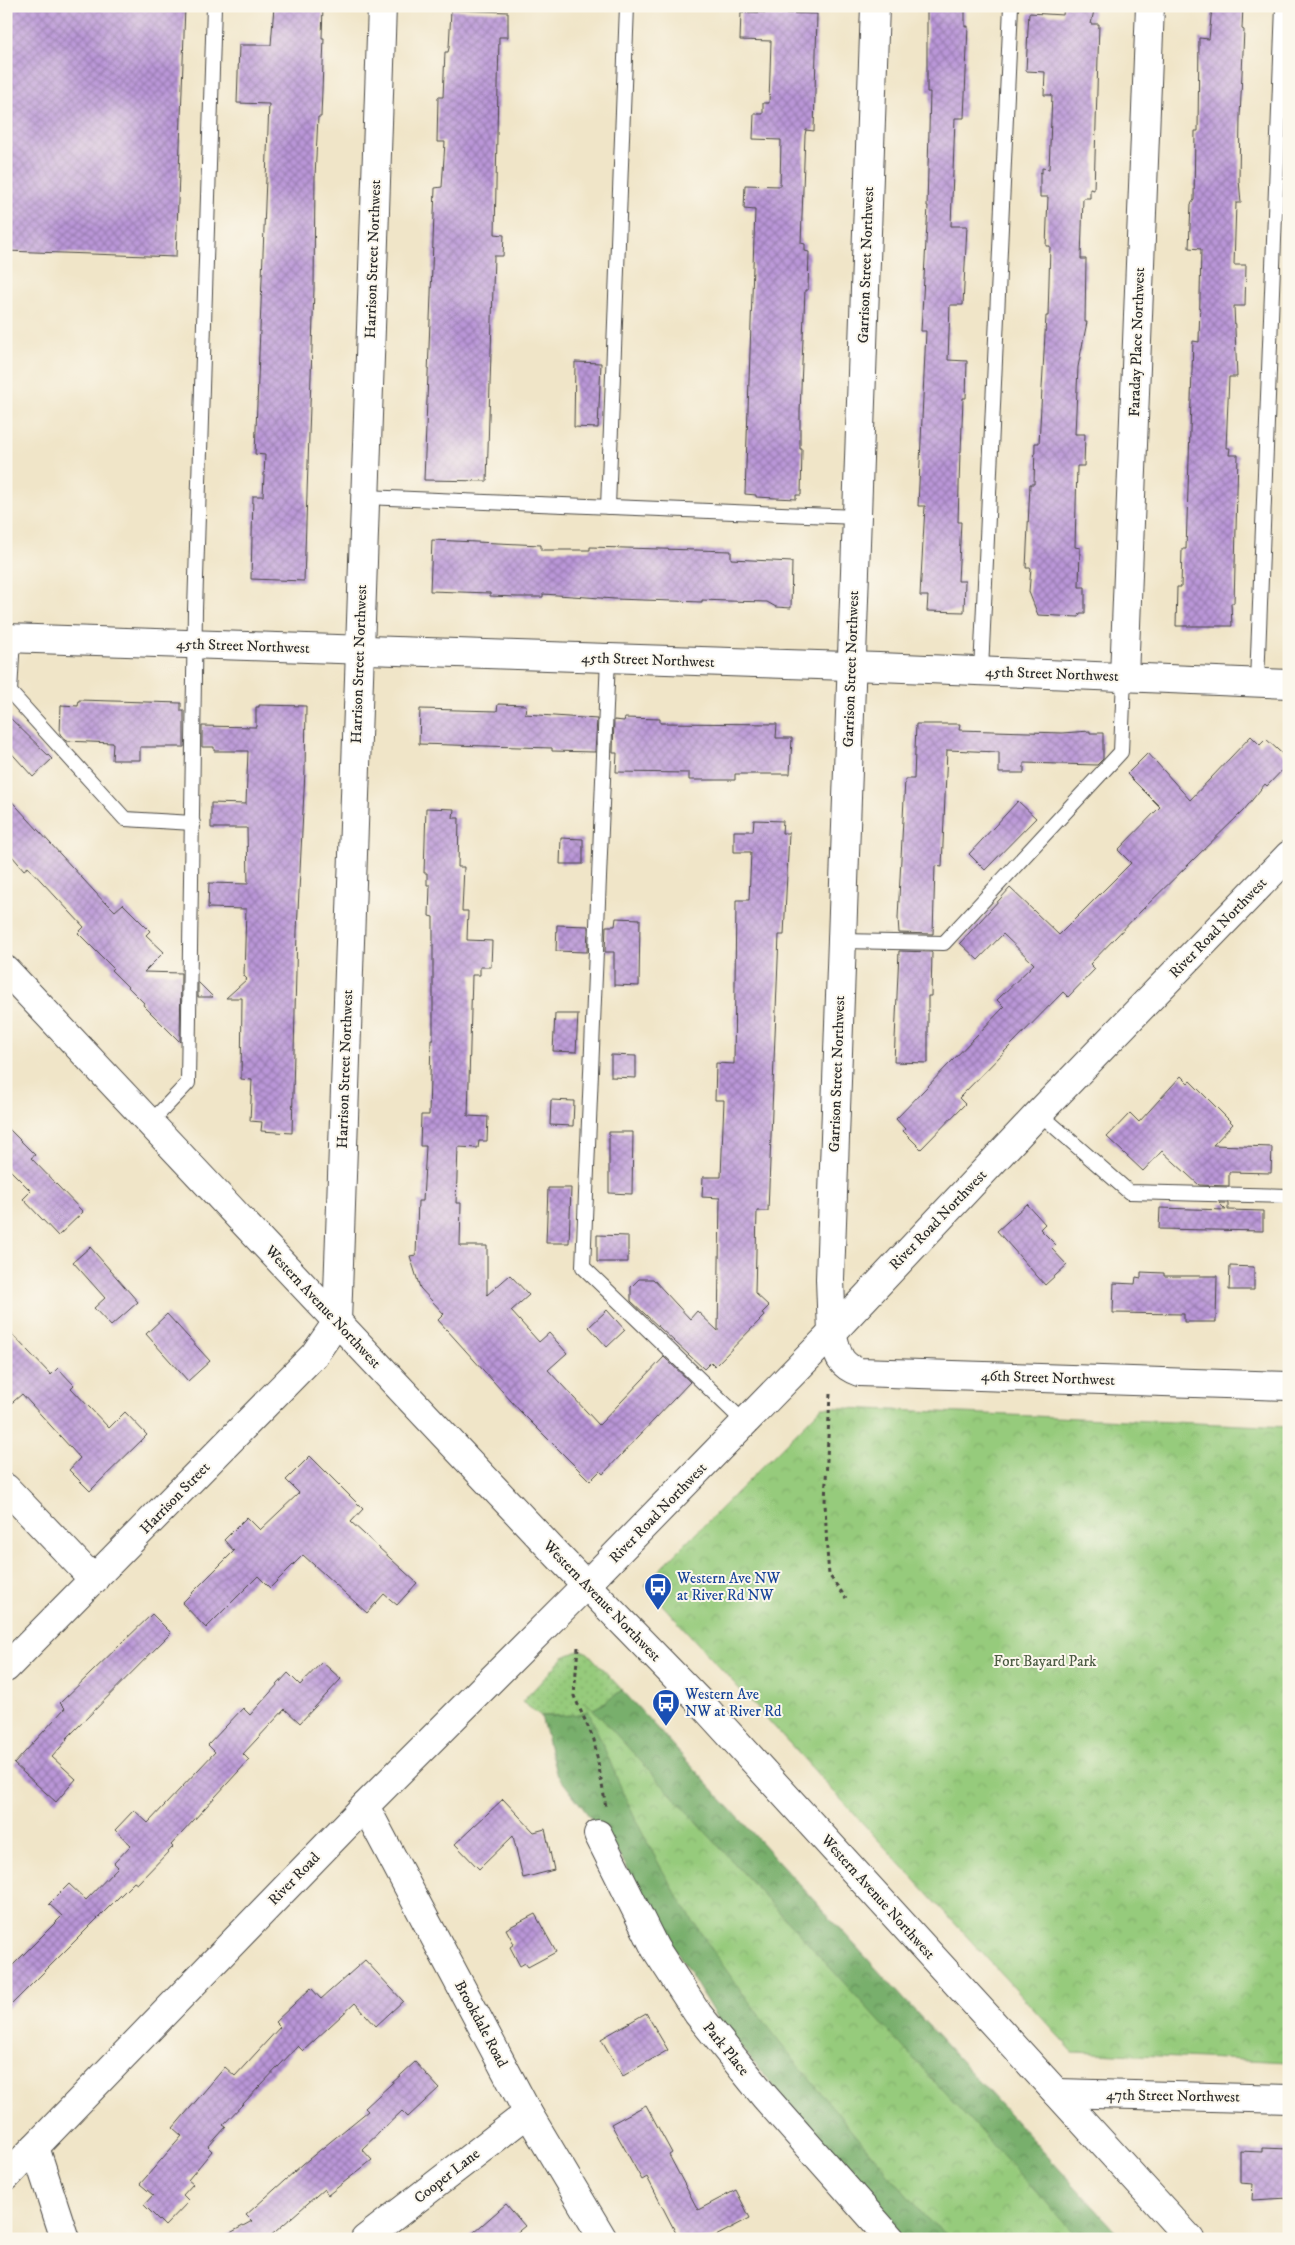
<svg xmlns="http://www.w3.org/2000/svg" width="1295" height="2245" font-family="'IM FELL DW Pica',serif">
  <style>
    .grass { fill: url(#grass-dots); stroke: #607b54 }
    .forest { fill: url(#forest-crowns); stroke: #526d4c }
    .park { fill: url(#park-crowns); stroke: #607b54 }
    .building { fill: url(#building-cross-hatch) }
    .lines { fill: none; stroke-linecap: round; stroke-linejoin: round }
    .lane-casing { stroke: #494743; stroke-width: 16 }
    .street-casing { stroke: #494743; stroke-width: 30 }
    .secondary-casing { stroke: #494743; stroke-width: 30 }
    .primary-casing { stroke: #494743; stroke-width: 30 }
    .path { stroke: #494743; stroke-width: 3; stroke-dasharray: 4 4; stroke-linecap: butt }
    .lane { stroke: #fff; stroke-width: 14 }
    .street { stroke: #fff; stroke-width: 28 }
    .secondary { stroke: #fff; stroke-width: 28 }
    .primary { stroke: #fff; stroke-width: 28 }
    .labels { text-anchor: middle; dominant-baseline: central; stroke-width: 4; stroke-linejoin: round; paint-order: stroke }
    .street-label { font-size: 15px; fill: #2b2b2b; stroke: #fbf7ec }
    .transit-label { font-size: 15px; fill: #164399; stroke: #fbf7ec; text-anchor: start }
    .park-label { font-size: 15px; fill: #4b5b43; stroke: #fbf7ec }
  </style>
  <defs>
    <pattern id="grass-dots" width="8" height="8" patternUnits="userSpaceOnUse" patternTransform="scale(1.25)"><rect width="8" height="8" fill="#96cb7c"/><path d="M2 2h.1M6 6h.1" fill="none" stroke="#81ae6b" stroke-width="1.8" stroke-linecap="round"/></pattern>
    <pattern id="forest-crowns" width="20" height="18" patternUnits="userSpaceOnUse" patternTransform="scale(1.25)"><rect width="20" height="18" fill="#78af6c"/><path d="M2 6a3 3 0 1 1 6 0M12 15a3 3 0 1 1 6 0" fill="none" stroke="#638f59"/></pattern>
    <pattern id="park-crowns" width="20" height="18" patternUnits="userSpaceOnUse" patternTransform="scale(1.25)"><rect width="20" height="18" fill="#96cb7c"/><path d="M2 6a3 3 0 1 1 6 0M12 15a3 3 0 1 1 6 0" fill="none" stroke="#81ae6b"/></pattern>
    <pattern id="building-cross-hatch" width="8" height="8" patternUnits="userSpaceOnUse" patternTransform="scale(1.25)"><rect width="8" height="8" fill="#ba96d8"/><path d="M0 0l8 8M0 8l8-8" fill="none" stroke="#977baf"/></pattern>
  </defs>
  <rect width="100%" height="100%" fill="#fbf7ec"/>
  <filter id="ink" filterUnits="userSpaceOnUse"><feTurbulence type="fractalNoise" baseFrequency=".02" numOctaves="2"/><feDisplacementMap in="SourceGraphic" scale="10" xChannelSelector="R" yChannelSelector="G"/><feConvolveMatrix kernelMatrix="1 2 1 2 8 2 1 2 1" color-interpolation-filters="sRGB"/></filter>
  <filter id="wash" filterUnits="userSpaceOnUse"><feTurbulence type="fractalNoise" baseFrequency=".0096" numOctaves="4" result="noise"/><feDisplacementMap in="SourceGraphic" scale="20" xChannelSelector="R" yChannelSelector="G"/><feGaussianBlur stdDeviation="1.12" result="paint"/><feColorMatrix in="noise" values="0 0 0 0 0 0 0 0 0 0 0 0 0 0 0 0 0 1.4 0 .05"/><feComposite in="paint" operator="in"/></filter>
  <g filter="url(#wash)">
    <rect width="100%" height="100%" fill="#f0e5c8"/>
    <polygon class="grass" points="581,1650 588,1653 622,1690 599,1708 574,1716 541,1716 522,1702 564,1657"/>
    <path class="forest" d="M622,1690L1123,2239H902L877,2211L716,2017L620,1856L556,1773L541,1716C582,1716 589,1715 622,1690Z"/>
    <g class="park">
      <polygon points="822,1407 1289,1427 1289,2062 1073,2052 644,1585"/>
      <path d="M584,1701L590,1706L1079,2239H952L926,2218C826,2099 720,1981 647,1842C623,1797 605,1748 584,1701Z"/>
    </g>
    <g id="blocks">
      <g class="building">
        <polygon points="6,6 185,6 176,257 6,251"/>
        <polygon points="274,6 323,6 322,38 324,38 321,117 318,117 315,177 314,289 304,581 251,579 253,496 263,496 265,455 255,454 269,104 237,103 239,45 271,45"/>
        <polygon points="1064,6 1095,6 1091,24 1099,24 1094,190 1090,189 1090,198 1083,198 1081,259 1086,259 1085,322 1087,322 1078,367 1075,434 1085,434 1084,466 1077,466 1075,547 1080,548 1079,587 1085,587 1085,613 1080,613 1079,617 1038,615 1029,592 1031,568 1026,568 1030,484 1034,484 1035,443 1039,443 1046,316 1048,316 1050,246 1046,246 1048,197 1040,197 1040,172 1042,173 1042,168 1049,169 1052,95 1044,95 1045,72 1026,71 1028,29 1029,13 1063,15"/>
        <polygon points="1212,6 1243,6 1242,29 1244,30 1240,117 1239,180 1241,203 1236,203 1234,265 1246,265 1245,306 1234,306 1237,377 1229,377 1226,448 1230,448 1229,455 1238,455 1234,603 1231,603 1232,626 1176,626 1177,587 1181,587 1182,549 1186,549 1193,341 1199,342 1201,249 1189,248 1191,204 1194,200 1195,131 1198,131 1199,38 1209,39"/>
        <polygon points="936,8 965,8 965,27 968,26 964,118 955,118 951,226 967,226 963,305 950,305 948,360 967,361 966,398 963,398 961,452 960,452 958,522 961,522 958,581 965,581 964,612 927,611 928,596 920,596 925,506 918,506 926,331 921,331 928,206 927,206 930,92 927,92 927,10"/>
        <polygon points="451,10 508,12 508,37 499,37 495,234 504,235 503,256 494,256 487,481 424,480 435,188 442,187 445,142 437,142 438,97 443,97 445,52 448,52 449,48"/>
        <polygon points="741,12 817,14 814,131 806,130 805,135 801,243 805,244 805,251 809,252 808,290 805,290 800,412 800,449 802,449 801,495 796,495 796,499 756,497 756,495 745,494 755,210 744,209 745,185 780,186 781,140 753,139 754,114 763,114 763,103 769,103 771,41 740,40"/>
        <polygon points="575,362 601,363 598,428 574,427"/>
        <polygon points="432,540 541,545 541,550 590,550 590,547 731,551 731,559 792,562 791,608 776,607 767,602 728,601 702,600 702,602 615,599 543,594 543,597 517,597 490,596 490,593 430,591"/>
        <polygon points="79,700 181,703 181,711 184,711 184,747 140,747 140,760 112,760 113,743 66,741 60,734 61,705 78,706"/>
        <polygon points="498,704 526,705 525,714 597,719 595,752 552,751 552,748 419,744 420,709 497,711"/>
        <polygon points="259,705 306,706 305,771 297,931 292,1133 261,1131 262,1122 250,1121 252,1080 241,1079 242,998 226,998 247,979 244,976 246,909 208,908 209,883 248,884 247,828 211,828 211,803 246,804 248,751 214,751 214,747 202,747 202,726 256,727 256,707 259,707"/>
        <polygon points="6,714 52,759 33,777 6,747"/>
        <polygon points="625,718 660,719 660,723 777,724 776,738 792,738 790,774 735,774 735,780 689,780 689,773 616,772 617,753 613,753 614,720 624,721"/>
        <polygon points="916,724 960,724 959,730 1062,733 1090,731 1090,733 1103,733 1103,759 1097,765 1024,763 1024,773 999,773 999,752 947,750 942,867 935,866 933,934 899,933 898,918 905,779 914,779"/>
        <polygon points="1251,736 1260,745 1266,739 1289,760 1289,763 1267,786 1265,784 1244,810 1140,912 1090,964 1095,969 1068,997 1063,992 959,1098 965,1104 921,1149 903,1131 905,1129 896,1119 1004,1007 997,1000 1034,964 1003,934 978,960 960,943 1010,888 1059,935 1131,863 1118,850 1160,807 1127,774 1148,753 1190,800"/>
        <polygon points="6,795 105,903 106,902 115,911 123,904 150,931 146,935 164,952 144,972 181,973 180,1042 143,1005 144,1003 111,970 113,968 78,933 84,927 28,867 24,870 6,849"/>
        <polygon points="1018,801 1036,818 985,870 969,854"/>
        <polygon points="426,808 454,809 453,818 459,818 458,867 464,867 462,911 468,911 467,940 492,941 491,967 480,967 480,975 472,975 468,1116 488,1117 487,1141 479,1141 478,1148 458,1147 456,1203 461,1203 460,1246 487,1246 487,1295 510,1275 529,1295 511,1311 539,1342 549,1333 567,1353 548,1370 599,1425 664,1357 690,1382 603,1474 600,1471 590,1481 520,1411 438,1320 444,1314 420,1288 410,1256 416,1255 418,1201 423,1201 426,1146 420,1146 421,1115 429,1115 431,1040 433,1040 433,917 429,916 430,885 427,885 427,873 424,873"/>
        <polygon points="754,820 783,821 782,833 789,833 784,935 779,935 768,1211 757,1211 755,1293 769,1306 762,1313 764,1316 715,1366 711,1362 704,1369 631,1301 631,1287 639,1279 653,1279 690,1319 697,1311 718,1331 720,1198 702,1197 703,1177 721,1177 724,1100 715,1100 716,1063 734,1064 736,903 736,900 749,900 751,852 734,852 734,831 753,831"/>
        <polygon points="561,838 583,839 583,864 560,864"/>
        <polygon points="616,918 640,919 639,986 614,985 614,952 605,952 606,926 615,926"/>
        <polygon points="557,925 588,926 587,952 556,951"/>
        <polygon points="899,951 932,952 931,996 928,996 928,1063 894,1062"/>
        <polygon points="198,982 213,997 198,997"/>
        <polygon points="555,1014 578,1014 576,1052 553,1051"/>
        <polygon points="611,1055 636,1056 636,1078 611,1077"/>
        <polygon points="1181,1076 1188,1083 1190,1081 1233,1124 1213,1145 1272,1147 1271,1173 1229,1172 1229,1186 1199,1185 1162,1151 1143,1171 1107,1137 1130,1113 1139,1122"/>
        <polygon points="551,1100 574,1101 573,1126 550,1125"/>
        <polygon points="6,1126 35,1155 31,1158 83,1212 58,1236 23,1199 31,1191 6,1166"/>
        <polygon points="609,1132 633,1132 632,1194 609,1193"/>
        <polygon points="548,1188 571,1188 569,1243 546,1243"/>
        <polygon points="1219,1203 1228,1203 1228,1210 1263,1211 1263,1231 1159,1229 1160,1208 1226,1210"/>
        <polygon points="1027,1204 1045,1224 1040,1229 1056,1245 1052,1249 1067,1265 1045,1285 997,1231"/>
        <polygon points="597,1235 628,1236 628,1262 597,1262"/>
        <polygon points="90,1247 138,1302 111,1326 94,1308 105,1298 73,1262"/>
        <polygon points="1230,1266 1254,1267 1254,1290 1229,1290"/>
        <polygon points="1141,1272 1164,1273 1164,1276 1217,1276 1216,1322 1184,1322 1184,1314 1113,1313 1114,1283 1135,1284 1136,1277 1141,1278"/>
        <polygon points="607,1310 625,1330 607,1347 589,1327"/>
        <polygon points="167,1314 210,1361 188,1381 146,1334"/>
        <polygon points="6,1328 51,1375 58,1368 74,1385 71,1388 109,1428 125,1412 147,1435 90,1491 69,1470 80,1458 22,1394 6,1408"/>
        <polygon points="310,1456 363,1509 351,1522 417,1583 397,1605 384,1594 367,1613 303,1555 270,1588 258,1576 206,1628 182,1603 234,1551 224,1540 247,1517 260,1530 299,1493 286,1480"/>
        <polygon points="152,1614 171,1633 66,1739 67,1740 52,1757 76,1779 56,1802 14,1764 65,1708 60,1703"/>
        <polygon points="322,1662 341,1679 300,1723 285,1709 243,1754 249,1760 171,1845 173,1847 137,1884 134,1882 6,2010 6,1972 62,1916 49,1904 69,1884 86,1900 118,1867 114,1863 131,1845 115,1830 134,1810 148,1823 215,1752 208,1745 243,1708 250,1715 288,1673 300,1685"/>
        <polygon points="503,1799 534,1832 545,1829 554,1870 523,1878 513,1836 479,1869 455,1844"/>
        <polygon points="535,1914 556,1952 528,1967 525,1963 520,1966 510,1947 514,1944 506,1929"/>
        <polygon points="365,1960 403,2001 376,2026 355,2003 303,2051 298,2046 223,2125 226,2127 208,2147 212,2151 188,2180 193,2184 183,2195 189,2201 165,2226 144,2205 153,2195 140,2184 182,2136 173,2128 225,2067 235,2076 280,2027 275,2022 311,1988 321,1999"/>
        <polygon points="646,2013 668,2050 623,2076 601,2039"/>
        <polygon points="415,2062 439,2088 408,2117 402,2111 362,2149 372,2160 328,2195 324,2189 267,2239 219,2239 252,2221 246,2215 303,2164 368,2111 365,2108"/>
        <polygon points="646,2105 672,2153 669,2155 698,2210 736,2190 750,2218 710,2239 679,2239 647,2177 642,2180 611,2124"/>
        <polygon points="1262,2148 1289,2149 1289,2198 1252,2200 1253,2184 1240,2183 1240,2151 1262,2152"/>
        <polygon points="506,2204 525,2226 509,2239 466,2239"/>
      </g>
    </g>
  </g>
  <g filter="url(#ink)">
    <use href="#blocks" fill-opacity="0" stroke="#494743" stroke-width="1"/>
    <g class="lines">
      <defs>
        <g id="lane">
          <polyline points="365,497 857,517"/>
          <polyline points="608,507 627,6"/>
          <polyline points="13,638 10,692 125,819 193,823"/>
          <polyline points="608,658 583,1267 745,1423"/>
          <polyline points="981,671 1011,6"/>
          <polyline points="1257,682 1283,6"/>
          <polyline points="842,941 944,943 1121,752 1124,677"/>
          <polyline points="1039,1113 1129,1192 1289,1196"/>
          <polyline points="150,1123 188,1083 195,610 214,6"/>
        </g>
        <g id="street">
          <polyline points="6,638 879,667 1289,684"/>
          <polyline points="1124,677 1150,6"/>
          <polyline points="832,1333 830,1279 875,6"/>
          <polyline points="6,1488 94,1580"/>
          <polyline points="6,1668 314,1355 337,1322 382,6"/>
          <polyline points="365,1806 528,2113 603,2239"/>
          <polyline points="598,1834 655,1948 698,2014 765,2097 891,2239"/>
          <polyline points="1057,2093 1289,2099"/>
          <polyline points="35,2147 65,2239"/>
          <polyline points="365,2239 528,2113"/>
        </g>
        <g id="secondary">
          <path d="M832,1333C838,1353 837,1364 859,1372L1289,1386"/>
          <polyline points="586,1585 832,1333 1039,1113 1289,855"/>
        </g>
        <g id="primary">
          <polyline points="6,970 558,1556 699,1701 1190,2239"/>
          <polyline points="6,2177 365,1806 586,1585"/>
        </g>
      </defs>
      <use href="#lane" class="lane-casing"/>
      <use href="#street" class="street-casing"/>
      <use href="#secondary" class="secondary-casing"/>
      <use href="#primary" class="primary-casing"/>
      <g class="path">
        <polyline points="830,1394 825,1502 827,1550 829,1575 846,1598"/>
        <polyline points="578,1647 574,1696 594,1740 606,1807"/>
      </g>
      <use href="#lane" class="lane"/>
      <use href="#street" class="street"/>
      <use href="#secondary" class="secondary"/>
      <use href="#primary" class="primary"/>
    </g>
  </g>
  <defs>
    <symbol id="bus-pin" viewBox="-11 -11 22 30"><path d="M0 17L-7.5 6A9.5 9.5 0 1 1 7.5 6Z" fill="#1a4fb4" stroke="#fbf7ec"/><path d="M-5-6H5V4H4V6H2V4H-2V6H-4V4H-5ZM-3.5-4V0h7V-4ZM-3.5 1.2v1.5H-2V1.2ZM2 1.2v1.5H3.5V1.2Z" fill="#fff"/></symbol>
  </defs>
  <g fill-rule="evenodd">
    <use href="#bus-pin" x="642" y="1571" width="32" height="43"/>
    <use href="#bus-pin" x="650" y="1687" width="32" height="43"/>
  </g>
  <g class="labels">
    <g class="street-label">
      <text transform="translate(373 259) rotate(-88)">Harrison Street Northwest</text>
      <text transform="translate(866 265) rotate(-88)">Garrison Street Northwest</text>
      <text transform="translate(1137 342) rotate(-88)">Faraday Place Northwest</text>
      <text transform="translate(243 646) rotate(2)">45th Street Northwest</text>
      <text transform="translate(648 660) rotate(2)">45th Street Northwest</text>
      <text transform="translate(359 664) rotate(-88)">Harrison Street Northwest</text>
      <text transform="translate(851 669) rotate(-88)">Garrison Street Northwest</text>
      <text transform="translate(1052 674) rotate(2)">45th Street Northwest</text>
      <text transform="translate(1218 928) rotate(-46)">River Road Northwest</text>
      <text transform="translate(345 1069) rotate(-88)">Harrison Street Northwest</text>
      <text transform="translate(837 1074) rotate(-88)">Garrison Street Northwest</text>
      <text transform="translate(938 1220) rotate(-46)">River Road Northwest</text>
      <text transform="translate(323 1307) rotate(47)">Western Avenue Northwest</text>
      <text transform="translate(1048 1378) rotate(2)">46th Street Northwest</text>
      <text transform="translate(175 1498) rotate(-46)">Harrison Street</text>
      <text transform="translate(658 1513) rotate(-46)">River Road Northwest</text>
      <text transform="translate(602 1601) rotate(46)">Western Avenue Northwest</text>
      <text transform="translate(294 1879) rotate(-46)">River Road</text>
      <text transform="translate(878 1897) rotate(48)">Western Avenue Northwest</text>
      <text transform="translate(481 2024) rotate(62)">Brookdale Road</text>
      <text transform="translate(726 2049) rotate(51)">Park Place</text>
      <text transform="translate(1173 2096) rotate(1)">47th Street Northwest</text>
      <text transform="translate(447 2176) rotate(-38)">Cooper Lane</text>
    </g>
    <g class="transit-label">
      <text x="677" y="1578">Western Ave NW<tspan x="677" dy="17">at River Rd NW</tspan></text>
      <text x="685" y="1694">Western Ave<tspan x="685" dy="17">NW at River Rd</tspan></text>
    </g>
    <g class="park-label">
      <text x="1045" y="1661">Fort Bayard Park</text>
    </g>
  </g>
  <rect width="1295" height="2245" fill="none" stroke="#fbf7ec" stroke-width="25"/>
</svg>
